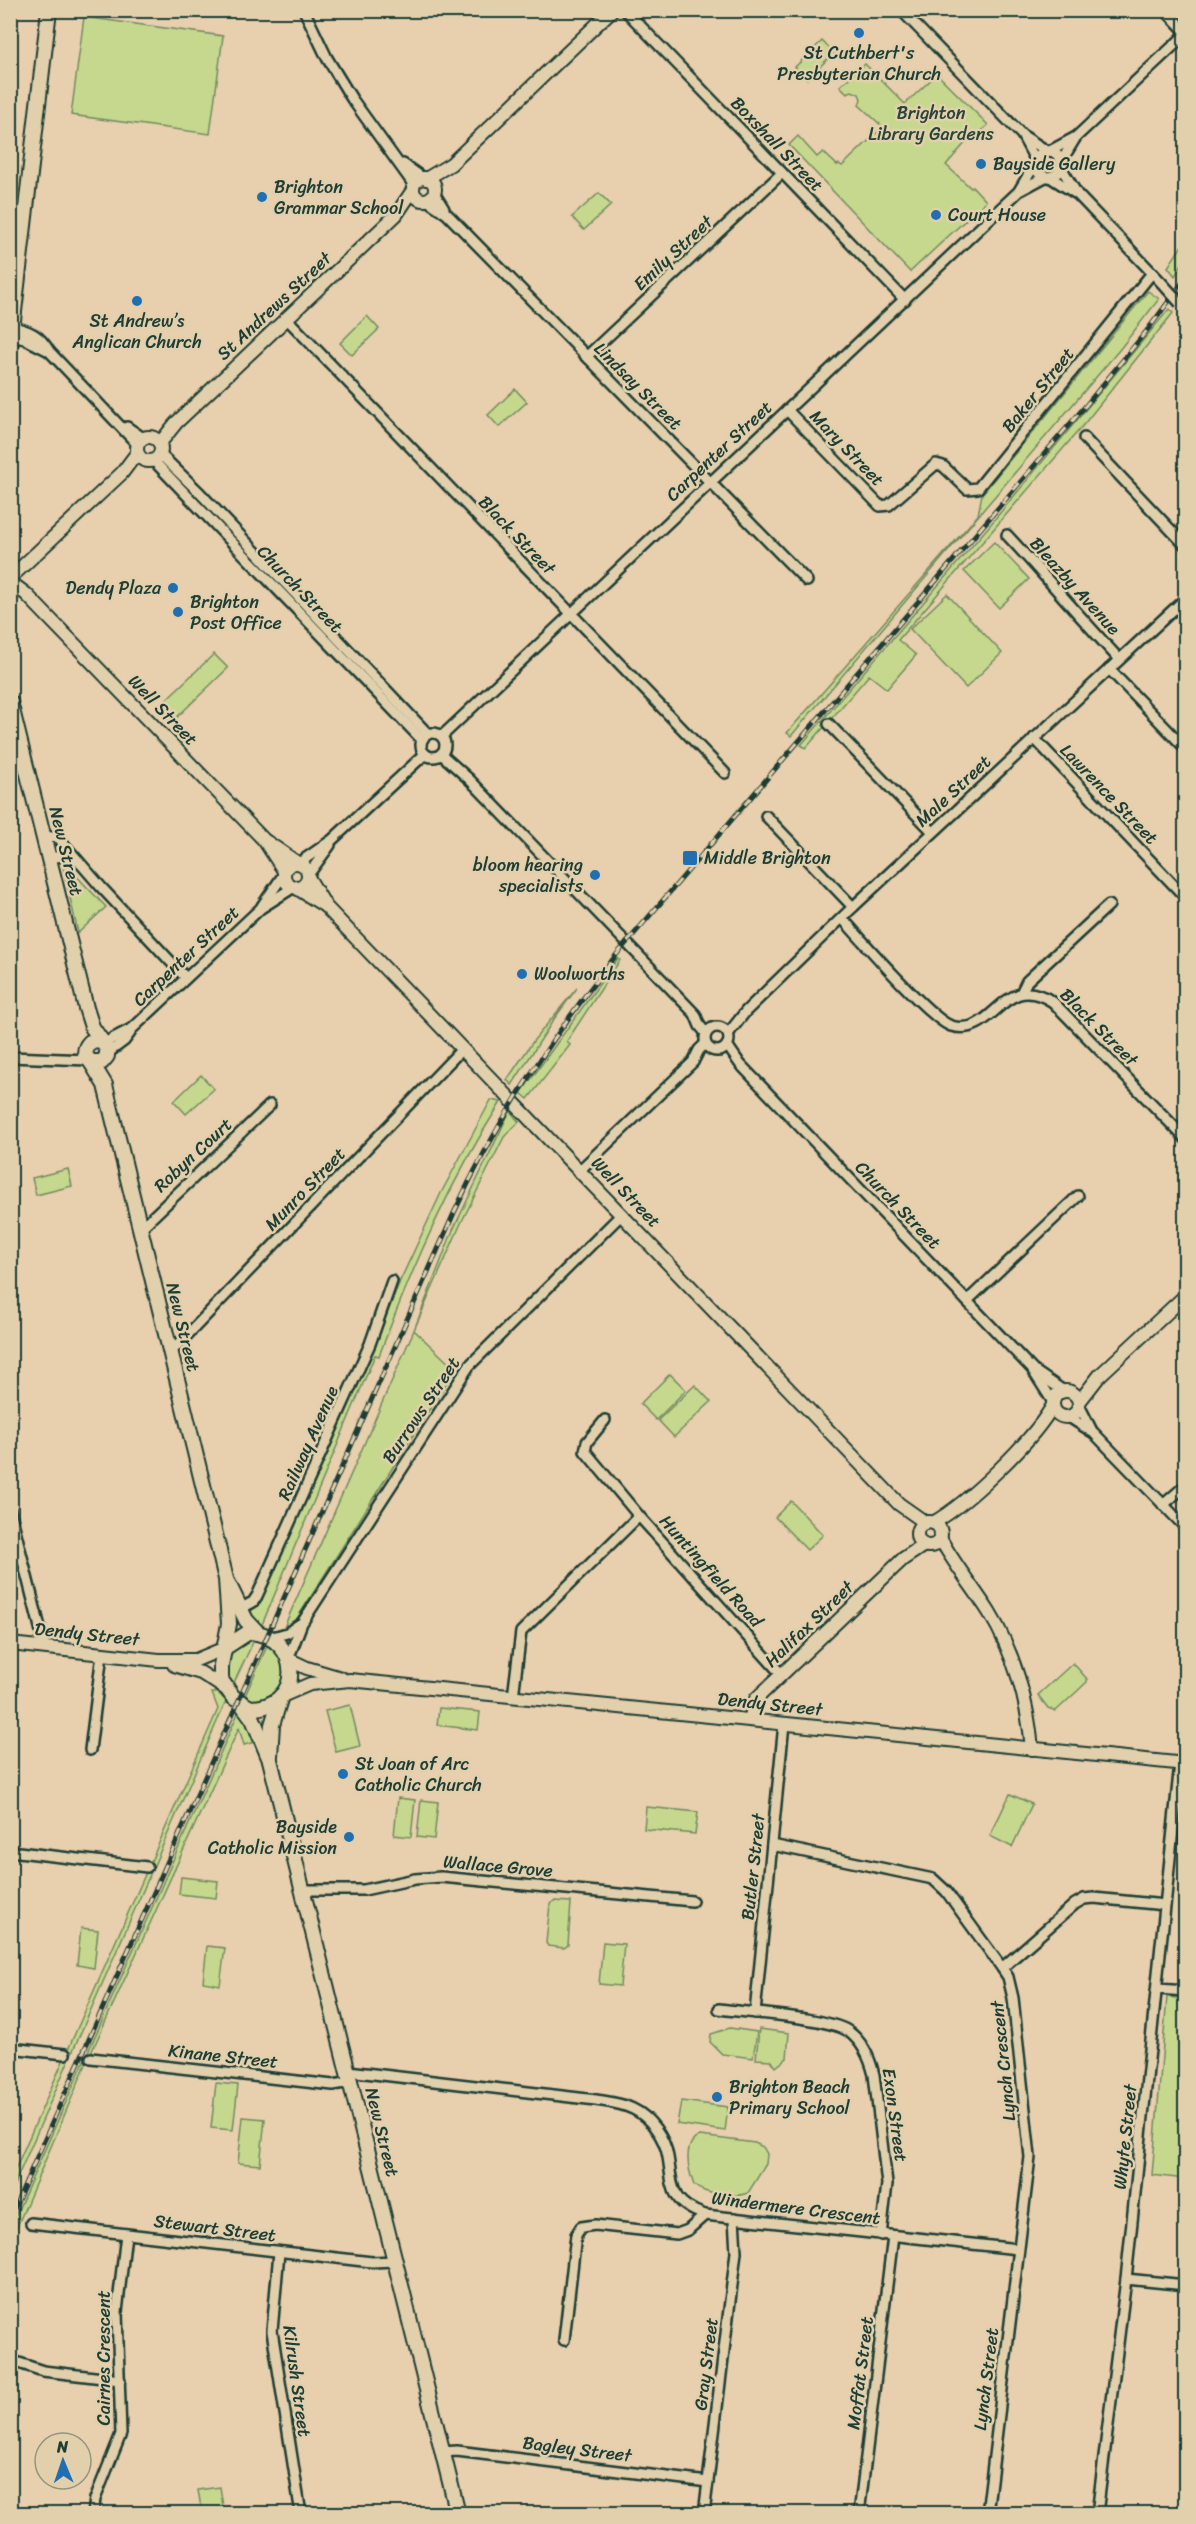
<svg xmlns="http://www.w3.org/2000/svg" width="1196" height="2524" font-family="Sriracha,sans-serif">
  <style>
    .green { fill: #c5d88d; stroke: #728a60; stroke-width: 1.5 }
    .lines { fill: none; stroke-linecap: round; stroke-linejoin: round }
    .minor-casing { stroke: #1f3d34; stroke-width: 14 }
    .tertiary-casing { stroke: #1f3d34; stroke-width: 16 }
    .secondary-casing { stroke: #1f3d34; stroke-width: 18 }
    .minor { stroke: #e2d0ad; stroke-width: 9 }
    .tertiary { stroke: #e2d0ad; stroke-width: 12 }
    .secondary { stroke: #e2d0ad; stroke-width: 14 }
    .rail-casing { stroke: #1f3d34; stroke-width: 5 }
    .rail { stroke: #e2d0ad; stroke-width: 3; stroke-dasharray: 9; stroke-linecap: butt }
    .minor-bridge-casing { stroke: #1f3d34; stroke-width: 14; stroke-linecap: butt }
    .minor-bridge { stroke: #e2d0ad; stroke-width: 9 }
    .poi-dot { fill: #1f6fb2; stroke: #e2d0ad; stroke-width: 2 }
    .labels { text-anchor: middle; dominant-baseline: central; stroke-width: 5; stroke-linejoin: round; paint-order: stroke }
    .poi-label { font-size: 18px; fill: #1f3d34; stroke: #e2d0ad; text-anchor: start }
    .park-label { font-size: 18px; fill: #274538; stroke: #e2d0ad }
    .street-label { font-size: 18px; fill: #1f3d34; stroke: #e2d0ad }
  </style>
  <rect width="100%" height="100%" fill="#e8cfad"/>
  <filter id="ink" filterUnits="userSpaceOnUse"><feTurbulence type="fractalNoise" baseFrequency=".0167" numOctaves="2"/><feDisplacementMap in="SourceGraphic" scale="12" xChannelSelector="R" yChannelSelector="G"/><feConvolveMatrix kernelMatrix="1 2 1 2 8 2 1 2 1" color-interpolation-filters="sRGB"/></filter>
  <g filter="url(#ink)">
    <g class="green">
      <polygon points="84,17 223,36 210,134 71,115"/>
      <polygon points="822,41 834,53 807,79 795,67"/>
      <polygon points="865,64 905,104 937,74 988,125 977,135 974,133 946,165 971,188 973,187 986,201 910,272 789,145 798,136 817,157 823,152 837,165 839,164 842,166 883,127 859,105 861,99 859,94 852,91 847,93 840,86"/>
      <polygon points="599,193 611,205 584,230 572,217"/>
      <polygon points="1185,241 1185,259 1175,276 1168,267"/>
      <polygon points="1148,291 1159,299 1120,349 791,736 787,733 978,515 982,494"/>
      <polygon points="1169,309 1173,313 1080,429 898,640 916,655 887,689 869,675 806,748 801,745 990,525"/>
      <polygon points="367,316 379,329 352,355 340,343"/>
      <polygon points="515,389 527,402 499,427 488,415"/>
      <polygon points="994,542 1029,579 999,608 964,571"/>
      <polygon points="947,594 1002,653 966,688 910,629"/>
      <polygon points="214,654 228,668 171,723 157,708"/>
      <polygon points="65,864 106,907 78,933 63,866"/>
      <polygon points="618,958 620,960 567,1041 570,1045 528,1099 521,1093"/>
      <polygon points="577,988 554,1019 512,1085 507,1080 534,1040"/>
      <polygon points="201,1075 214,1089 186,1114 174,1101"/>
      <path d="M491,1100L501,1102C450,1181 412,1268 379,1356L375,1355L261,1627L249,1613L259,1603L266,1588L373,1350L400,1281L441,1193Z"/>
      <polygon points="510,1111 519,1122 504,1137 462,1221 414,1330 455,1369 296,1620 291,1626 285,1625 414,1330 453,1230"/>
      <polygon points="68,1169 72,1186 36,1195 32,1178"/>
      <polygon points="670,1374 686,1390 656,1420 640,1404"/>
      <polygon points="695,1385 711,1402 674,1437 658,1420"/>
      <polygon points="791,1501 823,1535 807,1550 775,1517"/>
      <path d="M255,1638L232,1687C219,1666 230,1639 255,1638Z"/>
      <path d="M268,1644C288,1660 288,1671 278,1693L256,1703L244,1698Z"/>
      <polygon points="1073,1663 1087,1679 1087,1682 1056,1711 1048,1708 1038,1695"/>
      <polygon points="212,1693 218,1693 226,1701 11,2192 11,2179 218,1709"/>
      <polygon points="350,1705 360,1746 336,1752 325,1711"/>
      <polygon points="439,1708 480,1712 478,1730 437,1725"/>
      <polygon points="239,1711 246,1719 255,1742 244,1745 239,1728 86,2064 11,2241 11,2226"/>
      <polygon points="1010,1794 1032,1804 1012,1847 990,1836"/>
      <polygon points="398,1798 415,1800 411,1837 394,1835"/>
      <polygon points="421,1800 438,1802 434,1839 417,1837"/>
      <polygon points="646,1807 698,1812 695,1834 644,1829"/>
      <polygon points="181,1877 218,1881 216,1898 179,1894"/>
      <polygon points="554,1901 571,1902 568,1945 564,1948 548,1946 546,1943 550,1904"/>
      <polygon points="81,1928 98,1930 94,1968 77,1965"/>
      <polygon points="603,1942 624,1944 620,1986 599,1984"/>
      <polygon points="207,1946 225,1948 220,1985 203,1982"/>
      <polygon points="1167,1997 1185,1999 1185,2179 1152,2175"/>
      <polygon points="730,2028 757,2032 753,2058 722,2054 710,2042 711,2034"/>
      <polygon points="759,2029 789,2033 787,2058 776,2067 771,2060 756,2059"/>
      <polygon points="216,2083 238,2085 233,2130 211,2128"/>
      <polygon points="681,2101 728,2107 725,2131 677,2124"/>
      <polygon points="243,2117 265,2119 260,2165 238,2163"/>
      <path d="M700,2136L755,2143L763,2147L767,2154L766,2164L748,2193C735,2198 704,2195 694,2185C688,2170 682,2143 700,2136Z"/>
      <polygon points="220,2487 224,2513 202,2513 198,2490"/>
    </g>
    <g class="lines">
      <defs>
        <g id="minor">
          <polyline points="304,10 327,58 352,99 414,185"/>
          <polyline points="625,10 905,300"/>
          <polyline points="901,10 1022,135 1047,151"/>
          <polyline points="1165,10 1186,32"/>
          <polyline points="1023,137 1036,161"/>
          <circle cx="1048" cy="164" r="13"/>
          <polyline points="1050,151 1076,137 1186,34"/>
          <polyline points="1061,162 1076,137"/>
          <polyline points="403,164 424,179"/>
          <polyline points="1061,167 1077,194 1161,282"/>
          <polyline points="1050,177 1075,193"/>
          <polyline points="1020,189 1035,164"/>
          <polyline points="434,193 444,209"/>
          <polyline points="427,200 447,214 807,581"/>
          <polyline points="287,319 725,773"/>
          <path d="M13,327C30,331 40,335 49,351L137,444"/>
          <polyline points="12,336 25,339 49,351"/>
          <polyline points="586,357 782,173"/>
          <polyline points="787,410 880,506 889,505 936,464 943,466 967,489 978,488 1152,273"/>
          <polyline points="127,427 143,438"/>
          <polyline points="1084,438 1186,546"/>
          <polyline points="160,454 200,493 428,734"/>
          <polyline points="153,460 422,740"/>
          <path d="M1007,535C1045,576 1081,618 1119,659"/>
          <polyline points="1109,669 1186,749"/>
          <polyline points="829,724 933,832"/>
          <circle cx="433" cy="745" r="12"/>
          <polyline points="442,736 1019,191 1045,177"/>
          <polyline points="1034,738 1186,898"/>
          <polyline points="441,754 469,779 695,1014 700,1026 706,1033"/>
          <polyline points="766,816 853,907"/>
          <polyline points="44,836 59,838 62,842 101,887 186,978"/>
          <polyline points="49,858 63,856 76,859"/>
          <polyline points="299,863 332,840 425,754"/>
          <polyline points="308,875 330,845"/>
          <polyline points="262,906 284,874"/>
          <path d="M842,918C861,939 930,1019 951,1026C996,1039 1001,969 1053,1002L1186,1139"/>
          <polyline points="1021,993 1027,981 1109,905"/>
          <circle cx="717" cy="1039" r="12"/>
          <polyline points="728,1034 746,1011 853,907 1186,598"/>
          <polyline points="104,1043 133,1028 261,908 294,887"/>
          <polyline points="727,1045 740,1064 1032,1369 1053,1402"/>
          <polyline points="108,1053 124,1041 130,1033"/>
          <polyline points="10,1057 88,1060"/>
          <polyline points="580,1170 693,1062 699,1050 705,1044"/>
          <polyline points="140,1229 270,1105"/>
          <polyline points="967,1301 1078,1196"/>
          <polyline points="171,1352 463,1048"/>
          <polyline points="1036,1372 1065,1392"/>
          <polyline points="1079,1405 1092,1431"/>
          <polyline points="1069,1417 1094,1433 1186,1528"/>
          <polyline points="605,1420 587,1442 585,1451 639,1516"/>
          <polyline points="1163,1505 1186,1485"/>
          <polyline points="10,1510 45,1647"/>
          <polyline points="240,1609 253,1602 257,1596 370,1344 392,1281"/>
          <polyline points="269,1638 287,1633 300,1624"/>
          <polyline points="289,1657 302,1623 469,1366 622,1214"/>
          <polyline points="513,1697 521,1632 639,1516 782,1675"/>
          <polyline points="90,1750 102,1654"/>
          <polyline points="772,1845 933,1879 946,1891 1002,1968 1008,1977 1013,1998 1030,2157 987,2514"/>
          <polyline points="10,1851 147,1867"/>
          <polyline points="303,1890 364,1890 415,1879 441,1877 692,1901"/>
          <polyline points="1002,1968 1075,1904 1084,1899 1094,1898 1165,1905"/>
          <polyline points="1158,1989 1186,1991"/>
          <path d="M719,2009C748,2013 827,2017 848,2031C863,2042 870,2058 874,2075L887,2184L881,2235"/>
          <polyline points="755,2013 784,1724"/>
          <polyline points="10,2048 65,2054"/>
          <polyline points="91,2058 333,2085 351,2082"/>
          <path d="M348,2071L596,2100C608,2102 621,2103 633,2109C650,2117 665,2138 668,2157C673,2188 670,2203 705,2215L1018,2249"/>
          <polyline points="31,2223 372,2262 395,2261"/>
          <polyline points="279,2252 272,2331 301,2514"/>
          <polyline points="1126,2279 1186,2285"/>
          <polyline points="564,2340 576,2235 581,2227 595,2225 677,2234 688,2230 705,2215"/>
          <polyline points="10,2360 43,2371 120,2380"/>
          <polyline points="443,2452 457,2451 708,2482"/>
          <polyline points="93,2514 95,2499 121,2434 117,2312 126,2234"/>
          <polyline points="704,2514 736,2252 734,2218"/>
          <polyline points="859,2514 893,2236"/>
          <polyline points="1097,2514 1126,2279 1180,1763"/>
        </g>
        <g id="tertiary">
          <circle cx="424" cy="189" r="11"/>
          <polyline points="426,179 451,164 612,10"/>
          <circle cx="149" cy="449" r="12"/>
          <polyline points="160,443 176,423 396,215 413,190"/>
          <polyline points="10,578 122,473 137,453"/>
          <polyline points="10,582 26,594 264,840 284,871"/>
          <polyline points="267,842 296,862"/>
          <circle cx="296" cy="875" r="12"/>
          <polyline points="308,877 326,907 899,1504 926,1523"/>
          <polyline points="295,887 325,906"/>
          <circle cx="1066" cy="1404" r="13"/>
          <polyline points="1079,1402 1100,1375 1186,1295"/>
          <circle cx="929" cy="1534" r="12"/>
          <path d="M933,1523C968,1503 1034,1440 1053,1405"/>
          <path d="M940,1538C954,1564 973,1587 989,1612C1014,1652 1028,1702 1032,1749"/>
          <polyline points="10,1644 159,1660 196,1660 225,1648"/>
          <polyline points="290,1660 307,1668 341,1678"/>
          <polyline points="174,1665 201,1673 226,1689"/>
          <polyline points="282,1696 310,1684 350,1680 1186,1764"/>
          <polyline points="750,1720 756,1699 903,1559 924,1545"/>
        </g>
        <g id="secondary">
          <polyline points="10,346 49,10"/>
          <path d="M10,702L86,1008L92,1027L107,1049V1056L102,1062H91C84,1056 83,1049 90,1042L101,1041"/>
          <path d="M91,1062L105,1085L226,1579L229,1624L221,1665V1680L233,1697L250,1708C306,1708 302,1635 249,1632L226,1647"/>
          <polyline points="228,1583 246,1620 258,1633"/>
          <polyline points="242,1704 253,1719 270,1760 458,2514"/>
          <polyline points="270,1756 272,1725 281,1696"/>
        </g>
      </defs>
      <use href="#minor" class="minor-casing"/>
      <use href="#tertiary" class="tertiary-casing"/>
      <use href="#secondary" class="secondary-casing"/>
      <use href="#minor" class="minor"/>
      <use href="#tertiary" class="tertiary"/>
      <use href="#secondary" class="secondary"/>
      <defs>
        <path id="rail" d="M10,2218L454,1213C497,1119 553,1035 617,954L1087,404L1149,328L1186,278"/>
      </defs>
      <use href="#rail" class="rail-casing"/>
      <use href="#rail" class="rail"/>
      <defs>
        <polyline id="minor-bridge" points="1161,282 1180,303"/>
      </defs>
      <use href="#minor-bridge" class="minor-bridge-casing"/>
      <use href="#minor-bridge" class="minor-bridge"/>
    </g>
  </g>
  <g class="poi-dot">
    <circle cx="859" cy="33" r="6"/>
    <circle cx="981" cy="164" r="6"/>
    <circle cx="262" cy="197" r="6"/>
    <circle cx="936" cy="215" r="6"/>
    <circle cx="137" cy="301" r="6"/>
    <circle cx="173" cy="588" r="6"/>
    <circle cx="178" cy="612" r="6"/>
    <rect x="682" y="850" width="16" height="16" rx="3"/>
    <circle cx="595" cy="875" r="6"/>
    <circle cx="522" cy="974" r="6"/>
    <circle cx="343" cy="1774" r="6"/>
    <circle cx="349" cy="1837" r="6"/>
    <circle cx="717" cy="2097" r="6"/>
  </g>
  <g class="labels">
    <g class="poi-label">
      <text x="859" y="53" text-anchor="middle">St Cuthbert's<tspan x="859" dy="21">Presbyterian Church</tspan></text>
      <text x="993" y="164">Bayside Gallery</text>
      <text x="274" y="187">Brighton<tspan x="274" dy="21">Grammar School</tspan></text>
      <text x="948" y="215">Court House</text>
      <text x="137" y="321" text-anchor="middle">St Andrew’s<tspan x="137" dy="21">Anglican Church</tspan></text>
      <text x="161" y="588" text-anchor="end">Dendy Plaza</text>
      <text x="190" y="602">Brighton<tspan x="190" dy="21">Post Office</tspan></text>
      <text x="704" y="858">Middle Brighton</text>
      <text x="583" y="865" text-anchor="end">bloom hearing<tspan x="583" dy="21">specialists</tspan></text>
      <text x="534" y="974">Woolworths</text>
      <text x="355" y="1764">St Joan of Arc<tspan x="355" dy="21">Catholic Church</tspan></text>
      <text x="337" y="1827" text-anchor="end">Bayside<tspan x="337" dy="21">Catholic Mission</tspan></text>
      <text x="729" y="2087">Brighton Beach<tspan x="729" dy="21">Primary School</tspan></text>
    </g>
    <g class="park-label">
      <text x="931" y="113">Brighton<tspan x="931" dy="21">Library Gardens</tspan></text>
    </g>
    <g class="street-label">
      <text transform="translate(777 144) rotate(46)">Boxshall Street</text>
      <text transform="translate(673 253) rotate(-43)">Emily Street</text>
      <text transform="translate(274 306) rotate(-43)">St Andrews Street</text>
      <text transform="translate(638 386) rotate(45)">Lindsay Street</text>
      <text transform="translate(1038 390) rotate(-51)">Baker Street</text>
      <text transform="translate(847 448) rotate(46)">Mary Street</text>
      <text transform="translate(719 451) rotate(-43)">Carpenter Street</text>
      <text transform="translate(517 535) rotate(46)">Black Street</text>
      <text transform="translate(1075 586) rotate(48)">Bleazby Avenue</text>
      <text transform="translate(300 589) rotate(46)">Church Street</text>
      <text transform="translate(163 710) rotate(46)">Well Street</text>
      <text transform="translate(953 791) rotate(-43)">Male Street</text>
      <text transform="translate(1109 794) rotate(46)">Lawrence Street</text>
      <text transform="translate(66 851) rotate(76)">New Street</text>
      <text transform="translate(186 956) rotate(-43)">Carpenter Street</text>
      <text transform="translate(1099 1027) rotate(45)">Black Street</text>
      <text transform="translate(193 1155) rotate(-43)">Robyn Court</text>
      <text transform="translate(305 1189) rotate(-46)">Munro Street</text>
      <text transform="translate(626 1192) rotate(46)">Well Street</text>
      <text transform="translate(898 1205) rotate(46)">Church Street</text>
      <text transform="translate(183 1327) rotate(76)">New Street</text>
      <text transform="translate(421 1410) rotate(-56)">Burrows Street</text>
      <text transform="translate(308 1443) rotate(-66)">Railway Avenue</text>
      <text transform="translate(711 1571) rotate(48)">Huntingfield Road</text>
      <text transform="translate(809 1624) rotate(-44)">Halifax Street</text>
      <text transform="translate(87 1634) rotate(6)">Dendy Street</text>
      <text transform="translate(770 1704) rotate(6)">Dendy Street</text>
      <text transform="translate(498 1866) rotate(5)">Wallace Grove</text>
      <text transform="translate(753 1867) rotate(-84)">Butler Street</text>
      <text transform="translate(223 2056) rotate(6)">Kinane Street</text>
      <text transform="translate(1003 2061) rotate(-96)">Lynch Crescent</text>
      <text transform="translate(895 2115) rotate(82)">Exon Street</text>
      <text transform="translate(382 2132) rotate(76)">New Street</text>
      <text transform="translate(1125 2137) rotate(-84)">Whyte Street</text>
      <text transform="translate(796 2208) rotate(7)">Windermere Crescent</text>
      <text transform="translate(215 2228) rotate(7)">Stewart Street</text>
      <text transform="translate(104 2358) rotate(-90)">Cairnes Crescent</text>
      <text transform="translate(706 2364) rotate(-83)">Gray Street</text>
      <text transform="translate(860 2373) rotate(-83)">Moffat Street</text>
      <text transform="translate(986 2379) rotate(-83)">Lynch Street</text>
      <text transform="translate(297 2381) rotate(82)">Kilrush Street</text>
      <text transform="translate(577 2449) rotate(7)">Bagley Street</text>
    </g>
  </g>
  <rect width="1196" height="2524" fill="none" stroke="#e2d0ad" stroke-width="36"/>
  <rect x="18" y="18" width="1160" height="2488" fill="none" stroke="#1f3d34" stroke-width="2" filter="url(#ink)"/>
  <g transform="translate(63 2461) rotate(358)"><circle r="28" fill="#e2d0ad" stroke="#94957d" stroke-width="1.5"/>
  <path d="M0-4.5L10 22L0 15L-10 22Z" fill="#1f6fb2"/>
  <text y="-9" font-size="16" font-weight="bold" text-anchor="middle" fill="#1f3d34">N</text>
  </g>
</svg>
